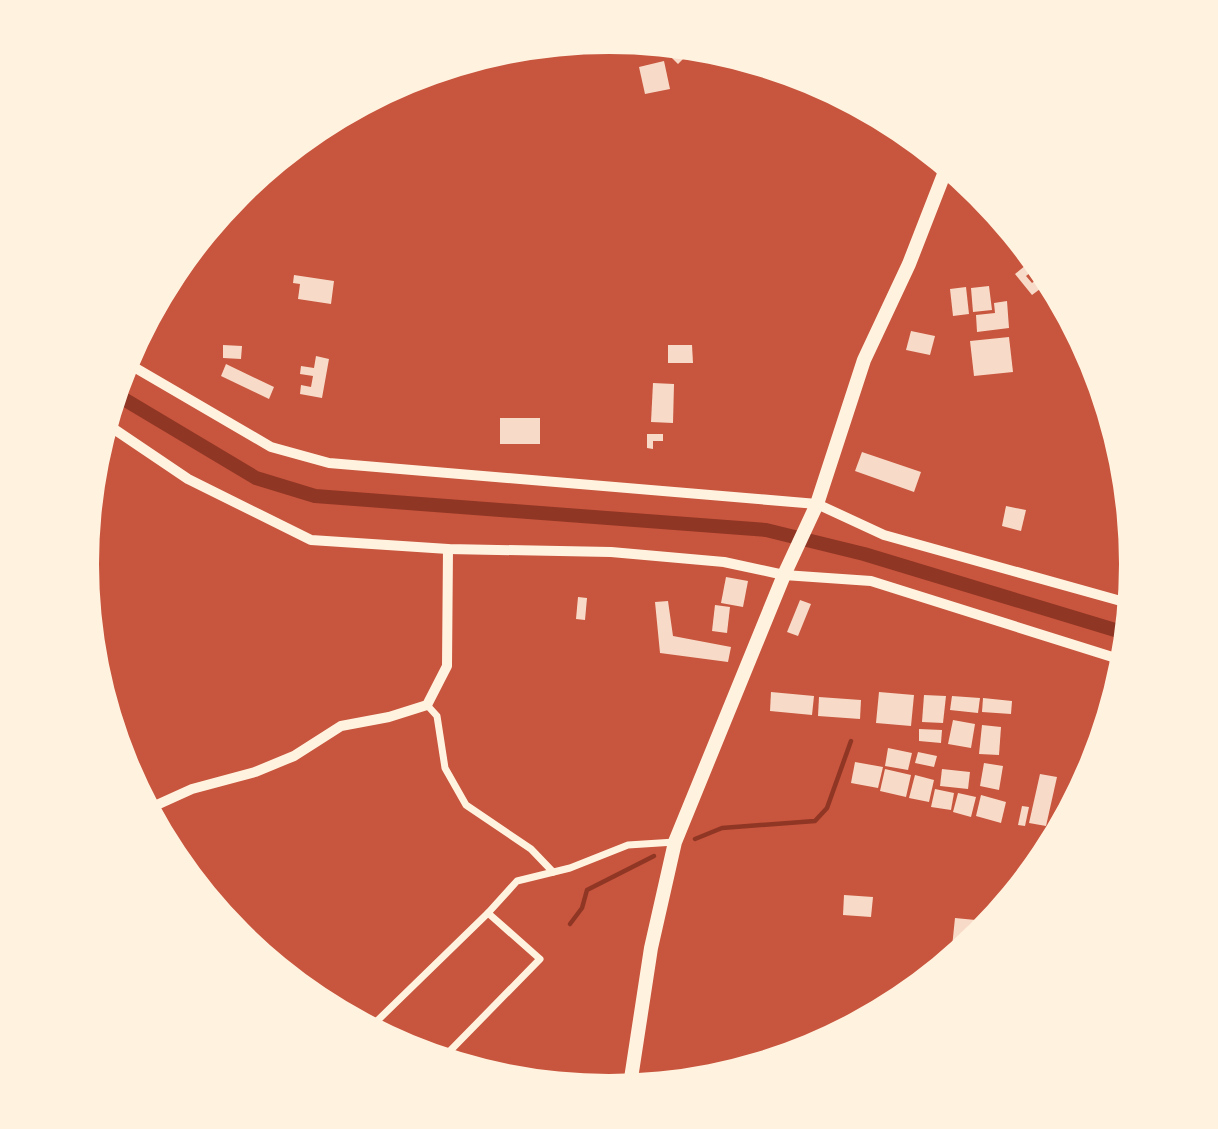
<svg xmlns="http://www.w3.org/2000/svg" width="1218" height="1129" font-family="'Times New Roman',serif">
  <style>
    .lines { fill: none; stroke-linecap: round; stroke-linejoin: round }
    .stream { stroke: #8f3625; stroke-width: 4.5 }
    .canal { stroke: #8f3625; stroke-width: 14 }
    .building { fill: #f7dbc8 }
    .minor { stroke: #fff3e0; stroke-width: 7 }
    .tertiary { stroke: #fff3e0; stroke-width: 10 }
    .trunk { stroke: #fff3e0; stroke-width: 14 }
  </style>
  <rect width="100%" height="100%" fill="#c8553d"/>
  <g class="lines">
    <g class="stream">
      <polyline points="695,839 722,828 815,821 827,808 851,741"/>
      <polyline points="570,924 582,908 587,890 654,856"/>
    </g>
    <polyline class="canal" points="117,395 256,478 315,496 766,530 864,554 1125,633"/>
  </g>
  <g class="building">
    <polygon points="673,48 679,49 692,50 678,64 668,54"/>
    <polygon points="664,61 670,89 645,94 639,67"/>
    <polygon points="1032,260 1038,267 1026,276 1032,283 1043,274 1048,283 1032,295 1015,274"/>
    <polygon points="294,275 334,281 331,304 298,299 300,284 293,283"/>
    <polygon points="989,286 992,310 973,312 971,288"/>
    <polygon points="966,287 969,314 953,316 950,289"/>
    <polygon points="1007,301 1009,328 977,332 976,315 995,313 994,303"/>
    <polygon points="1065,314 1071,325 1064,329 1057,319"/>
    <polygon points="911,331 935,336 930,355 906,350"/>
    <polygon points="1009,337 1013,372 974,376 970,341"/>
    <polygon points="223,345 242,346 241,359 223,358"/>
    <polygon points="668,345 692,345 693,363 668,363"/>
    <polygon points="316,356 329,359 322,398 300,394 301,385 311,387 313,376 300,374 301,366 314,368"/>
    <polygon points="226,364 274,387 269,399 221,376"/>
    <polygon points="653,383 674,384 673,423 651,422"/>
    <rect x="500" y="418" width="40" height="26"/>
    <polygon points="647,434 663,434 663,441 653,441 653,449 647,448"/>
    <polygon points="862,452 921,472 914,492 855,471"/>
    <polygon points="1006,506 1026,510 1021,531 1002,526"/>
    <polygon points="726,577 748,581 743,607 721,603"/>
    <polygon points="578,597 587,598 585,620 576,619"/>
    <polygon points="800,600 811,604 798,636 787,632"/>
    <polygon points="668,601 673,636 731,647 728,662 660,653 655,602"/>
    <polygon points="715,605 730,607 727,633 712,631"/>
    <polygon points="771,692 814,696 812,715 770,711"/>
    <polygon points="879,692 914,695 911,726 876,723"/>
    <polygon points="924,695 946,696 943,723 922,722"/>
    <polygon points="952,696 980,698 978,713 950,710"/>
    <polygon points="819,697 861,700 860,719 818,716"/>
    <polygon points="983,698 1012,701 1011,714 982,712"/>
    <polygon points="953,720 975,724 971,748 948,744"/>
    <polygon points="982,725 1001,727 999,755 979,754"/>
    <polygon points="919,729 942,730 941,743 919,741"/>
    <polygon points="888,748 912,753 908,770 885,766"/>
    <polygon points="918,752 937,756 934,767 915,763"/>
    <polygon points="855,762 883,767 878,788 851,783"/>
    <polygon points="984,763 1003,766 999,790 980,786"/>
    <polygon points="885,769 911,775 906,797 880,791"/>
    <polygon points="942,769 970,772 968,789 940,786"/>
    <polygon points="1040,774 1057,777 1046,826 1029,823"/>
    <polygon points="915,775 934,780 929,802 909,798"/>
    <polygon points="935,789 954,793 951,810 931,807"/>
    <polygon points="958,793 976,797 971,817 953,812"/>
    <polygon points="981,795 1006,802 1001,823 976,816"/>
    <polygon points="1022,806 1029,807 1025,826 1018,825"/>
    <polygon points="844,895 873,897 871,917 843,915"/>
    <polygon points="955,918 986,921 985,926 961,948 952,947"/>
    <polygon points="756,1056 757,1063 742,1067 741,1057"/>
  </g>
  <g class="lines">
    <g class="minor">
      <polyline points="427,705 437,716 445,768 466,805 531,849 553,872"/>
      <polyline points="369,1026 377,1021 488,913"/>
      <polyline points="443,1058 540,959 488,913 517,881 570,868 628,845 675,842"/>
    </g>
    <g class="tertiary">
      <polyline points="127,363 271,447 329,463 817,504 884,535 1128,603"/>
      <polyline points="108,425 188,479 311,540 448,549 611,552 724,562 784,575 871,581 1122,660"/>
      <polyline points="150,808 192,789 255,772 294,756 341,726 389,717 427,705 447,666 448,549"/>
    </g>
    <polyline class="trunk" points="630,1085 651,948 675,842 784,575 817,504 864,360 909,264 946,169"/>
  </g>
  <path d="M0 0H1218V1129H0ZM99 564a510 510 0 1 1 1020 0a510 510 0 1 1-1020 0Z" fill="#fff3e0" fill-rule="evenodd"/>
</svg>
